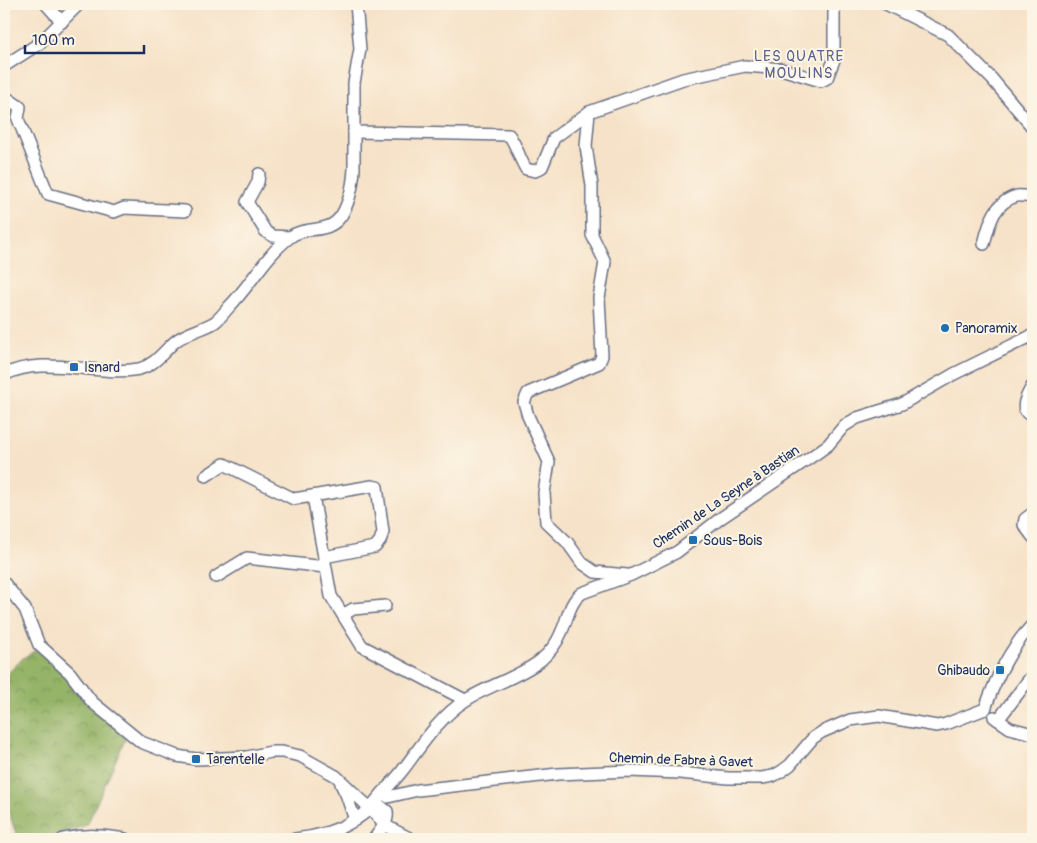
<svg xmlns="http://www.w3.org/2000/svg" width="1037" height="843" font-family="Pangolin,sans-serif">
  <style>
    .forest { fill: url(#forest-crowns); stroke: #587263 }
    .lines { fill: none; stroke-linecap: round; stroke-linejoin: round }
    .minor-casing { stroke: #686e83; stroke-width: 14 }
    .minor { stroke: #fff; stroke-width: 11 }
    .poi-dot { fill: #1f6fb2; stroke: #fcf5e5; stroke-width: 2 }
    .labels { text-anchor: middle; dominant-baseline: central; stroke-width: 4; stroke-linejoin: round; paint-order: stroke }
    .poi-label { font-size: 14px; fill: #1b2f5e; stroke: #fcf5e5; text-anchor: start }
    .street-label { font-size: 14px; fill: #1b2f5e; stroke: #fcf5e5 }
    .neighbourhood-label { font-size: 15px; letter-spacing: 1px; fill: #595f8f; stroke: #fcf5e5 }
  </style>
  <defs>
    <pattern id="forest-crowns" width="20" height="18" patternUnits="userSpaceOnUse" patternTransform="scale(1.25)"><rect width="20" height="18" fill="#95b468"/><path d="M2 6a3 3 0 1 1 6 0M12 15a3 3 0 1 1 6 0" fill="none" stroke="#799359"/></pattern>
  </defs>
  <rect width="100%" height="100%" fill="#fcf5e5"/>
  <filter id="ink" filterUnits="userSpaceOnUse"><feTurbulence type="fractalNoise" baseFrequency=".02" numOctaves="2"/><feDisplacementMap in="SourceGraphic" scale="10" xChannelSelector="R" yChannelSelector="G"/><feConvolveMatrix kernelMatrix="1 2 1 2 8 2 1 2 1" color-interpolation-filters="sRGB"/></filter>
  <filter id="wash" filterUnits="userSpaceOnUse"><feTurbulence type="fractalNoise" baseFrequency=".0096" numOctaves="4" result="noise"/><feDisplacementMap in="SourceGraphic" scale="20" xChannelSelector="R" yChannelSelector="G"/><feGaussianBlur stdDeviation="1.12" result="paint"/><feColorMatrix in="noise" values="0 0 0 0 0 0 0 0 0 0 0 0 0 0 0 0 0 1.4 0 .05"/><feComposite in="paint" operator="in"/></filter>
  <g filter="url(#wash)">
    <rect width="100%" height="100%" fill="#f6e2c8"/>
    <polygon class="forest" points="39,648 127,735 87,825 41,839 18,839 9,813 4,812 4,675 6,675 23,658"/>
  </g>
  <g filter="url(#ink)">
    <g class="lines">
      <defs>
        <g id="minor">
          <polyline points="46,4 62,22"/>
          <polyline points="886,4 948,35 992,79 1033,128"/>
          <polyline points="4,66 40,43 79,4"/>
          <polyline points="4,96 20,107 18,119 48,194 114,212 124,208 185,211"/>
          <polyline points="589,112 586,146 592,186 592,235 605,262 599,298 602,356 599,363 528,393 524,402 528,416 549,462 544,493 546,522 567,542 582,563 595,572 627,575"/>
          <path d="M354,132L509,135C517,146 519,158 526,169L535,171L542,167L554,138L589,112L683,79L745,66L781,69L821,81L827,78L834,60V4"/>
          <polyline points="259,174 258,182 247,202 266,232 273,236 290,237"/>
          <path d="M984,244C989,224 994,202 1017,196C1022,195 1028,197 1033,197"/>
          <path d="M4,375C43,354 97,377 139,369C156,365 164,350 177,340C188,332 204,329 215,322C220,318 224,313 228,308C250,286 265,256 290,237C306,225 328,235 341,216C350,202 353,184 354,169V83L360,49L356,4"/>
          <path d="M1033,385C1027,395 1017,411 1033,416"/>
          <polyline points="206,476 224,464 294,499 372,486 377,487 383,532 380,541 375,547 324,557"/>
          <polyline points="313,496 331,596 362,646 465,700"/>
          <polyline points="1033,513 1025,519 1024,525 1033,537"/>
          <polyline points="216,577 247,558 325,567"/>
          <polyline points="4,583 25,609 39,645 70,673 92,702 141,742 177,756 196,759 247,757 271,752 282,752 300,756 336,776 375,813 384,825 411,839"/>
          <polyline points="343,615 353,609 385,606"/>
          <path d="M985,709C996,677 1010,648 1033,624"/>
          <polyline points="994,717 1010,728 1033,734"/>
          <polyline points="998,720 1030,678 1033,676"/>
          <polyline points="341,784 346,794 355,820"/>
          <polyline points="388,797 418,790 558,774 629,771 680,773 728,778 762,778 773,776 782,771 790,765 813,738 822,732 850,720 879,716 937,726 946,724 985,709"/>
          <path d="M373,804H378L387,811C389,823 380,830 374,839"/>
          <path d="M370,809C379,795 392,784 402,771C421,746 439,717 466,700C489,685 520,677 541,660C549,653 557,643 561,633C568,619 569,602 582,593L631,575L677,552L721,518L814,455L828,445L844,426L857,418L902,404L954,374L1033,335"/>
          <path d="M63,839C85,834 103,835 125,839"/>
          <path d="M295,839C315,837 335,832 353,821C361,816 368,810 376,805"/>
        </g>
      </defs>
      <use href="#minor" class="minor-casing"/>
      <use href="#minor" class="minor"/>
    </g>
  </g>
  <g class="poi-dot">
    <circle cx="945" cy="328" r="5"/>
    <rect x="69" y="362" width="10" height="10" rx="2.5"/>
    <rect x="688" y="535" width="10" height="10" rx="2.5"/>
    <rect x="995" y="665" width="10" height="10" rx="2.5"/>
    <rect x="191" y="754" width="10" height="10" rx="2.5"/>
  </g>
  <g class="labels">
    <g class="poi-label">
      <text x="955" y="328">Panoramix</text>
      <text x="84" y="367">Isnard</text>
      <text x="703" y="540">Sous-Bois</text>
      <text x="990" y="670" text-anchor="end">Ghibaudo</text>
      <text x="206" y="759">Tarentelle</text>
    </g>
    <g class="street-label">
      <text transform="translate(726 497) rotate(-34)">Chemin de La Seyne à Bastian</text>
      <text transform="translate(681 760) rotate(2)">Chemin de Fabre à Gavet</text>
    </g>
    <g class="neighbourhood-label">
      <text x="799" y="56">LES QUATRE<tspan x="799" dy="17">MOULINS</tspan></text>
    </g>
  </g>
  <rect width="1037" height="843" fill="none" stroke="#fcf5e5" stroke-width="20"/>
  <path d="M25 45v8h119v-8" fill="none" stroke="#1b2f5e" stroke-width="2.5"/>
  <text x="32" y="45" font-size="15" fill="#1b2f5e" stroke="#fcf5e5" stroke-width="4" paint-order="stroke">100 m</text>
</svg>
